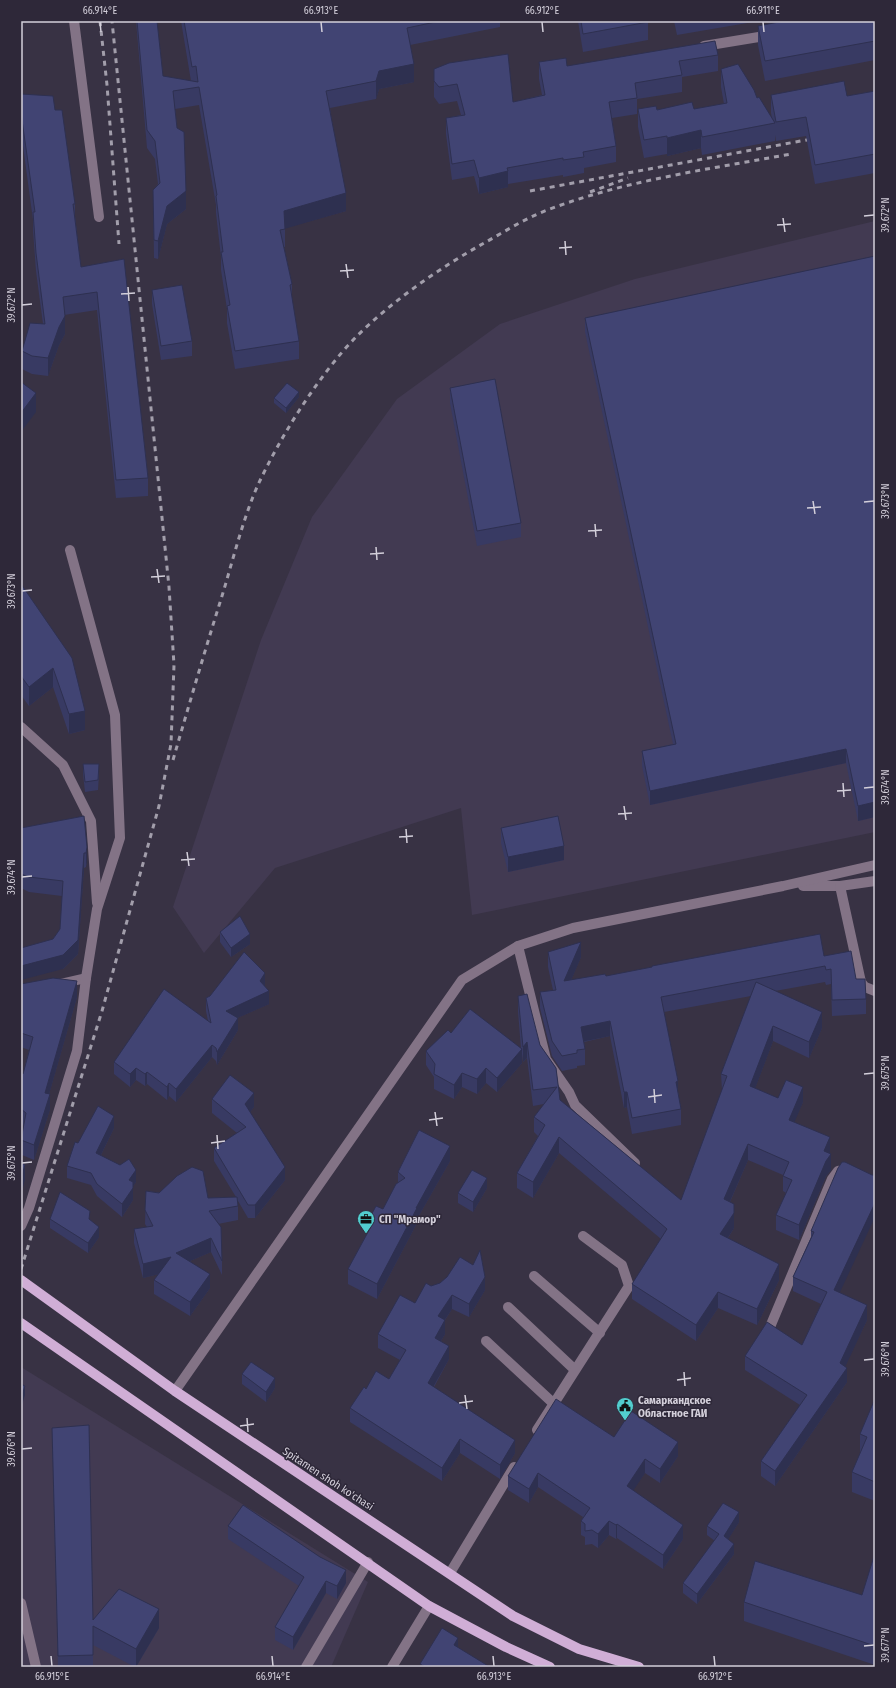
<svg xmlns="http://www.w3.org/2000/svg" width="896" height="1688" font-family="'Fira Sans Condensed',sans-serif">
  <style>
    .built { fill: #423a52 }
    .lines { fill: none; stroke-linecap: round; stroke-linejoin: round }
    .minor { stroke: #837386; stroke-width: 10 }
    .major { stroke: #d0aed6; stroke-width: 10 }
    .rail { stroke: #a29eab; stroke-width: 3; stroke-dasharray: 5 5; stroke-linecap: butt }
    .wall { fill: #383a63 }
    .shaded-wall { fill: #2e3050 }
    .building { fill: #414473; stroke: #2e3050 }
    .ticks { fill: none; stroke: #d3cfda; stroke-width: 1.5 }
    .labels { text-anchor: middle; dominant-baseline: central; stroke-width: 3; stroke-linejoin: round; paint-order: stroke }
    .poi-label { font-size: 11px; font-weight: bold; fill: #d3cfda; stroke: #2e2839; text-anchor: start }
    .street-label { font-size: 11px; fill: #d3cfda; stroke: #2e2839 }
    .neatline { fill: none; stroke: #d3cfda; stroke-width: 1.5 }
    .ticks-label { font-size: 10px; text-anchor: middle; fill: #d3cfda }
  </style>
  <rect width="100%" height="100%" fill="#383244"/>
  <g class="built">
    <polygon points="875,221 875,832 472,915 461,808 275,868 204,953 173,907 261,640 312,517 397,399 500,324 635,279"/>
    <polygon points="21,1367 368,1582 331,1667 21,1667"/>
  </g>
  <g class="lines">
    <g class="minor">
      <polyline points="74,21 99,217"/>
      <polyline points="704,46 771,35"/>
      <polyline points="21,727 63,765 91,821 97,903"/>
      <polyline points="803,886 840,886 875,881"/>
      <polyline points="840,886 861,982 865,987 875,991"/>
      <polyline points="518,946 546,1059 569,1092 575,1105 635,1163"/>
      <polyline points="60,984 86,978"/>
      <polyline points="21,1226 29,1208 77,1051 86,978 97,909 120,838 115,715 70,550"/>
      <polyline points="534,1276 600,1333"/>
      <polyline points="508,1307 574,1369"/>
      <polyline points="770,1327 832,1179 838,1171 844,1170"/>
      <polyline points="486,1341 553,1403"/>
      <polyline points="175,1391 462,980 518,946 573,928 783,886 875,865"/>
      <polyline points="537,1430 629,1286 622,1265 583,1236"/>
      <polyline points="450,1573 514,1467"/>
      <polyline points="21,1603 36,1667"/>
      <polyline points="306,1667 368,1562"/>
      <polyline points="392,1667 429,1606"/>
    </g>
    <g class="major">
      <polyline points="21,1280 175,1391 513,1616 579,1649 639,1667"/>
      <polyline points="21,1323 429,1606 506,1647 550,1667"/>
    </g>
    <g class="rail">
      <polyline points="100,21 107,85 119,244"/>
      <polyline points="530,191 817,138"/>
      <polyline points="590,192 628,178"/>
      <path d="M173,760C189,705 205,650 222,596C233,560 242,522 257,487C280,437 318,376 356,337C393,300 441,267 486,242C507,230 528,217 550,209C627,180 710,169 791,154"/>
      <polyline points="21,1269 102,1011 159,806 171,744 174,665 169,587 112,21"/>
    </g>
  </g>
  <g class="wall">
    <polygon points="136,21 157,21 163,76 191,81 181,21 505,21 500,22 500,27 410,45 414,82 379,89 376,99 330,108 346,211 285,228 285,247 284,247 292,284 292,300 299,341 299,359 235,369 227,323 227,309 221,270 221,257 216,213 216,205 199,105 175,109 186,209 167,224 158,259 154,258 153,190 158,184 155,159 147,148"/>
    <polygon points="578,21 648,21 648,40 583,52"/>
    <polygon points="674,21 759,21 677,35"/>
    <polygon points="875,21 875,60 765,81 758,45 758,26"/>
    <polygon points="718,55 718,71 682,77 682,92 637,99 637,114 612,118 616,146 616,162 584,168 584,173 563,177 563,175 508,184 508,187 479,194 474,176 452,180 446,134 446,118 461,115 457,101 439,104 434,97 434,69 513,102 542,95 539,79 539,62 567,66"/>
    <polygon points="721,69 757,98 772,118 771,113 771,95 847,96 875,91 875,173 815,184 806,136 776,141 775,135 775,141 702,155 701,148 667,156 667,154 644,158 638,127 638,109 694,109 724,104 721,87"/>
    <polygon points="21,94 55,110 75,204 75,216 81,267 124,259 148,478 148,496 116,498 97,310 64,315 65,334 59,345 48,376 32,374 22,369 22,351 43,324 36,271 33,230 33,220 21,131"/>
    <polygon points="875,256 875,817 858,821 846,763 650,805 642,766 642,751 673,744 585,332 585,318"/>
    <polygon points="152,290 192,341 192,356 161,360 152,304"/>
    <polygon points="450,388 521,523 521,537 477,546 450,403"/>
    <polygon points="299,397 286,413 274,403 274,398"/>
    <polygon points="21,584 85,730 69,734 53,687 29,706 21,695"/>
    <polygon points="83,764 99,774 98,790 85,792 83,774"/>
    <polygon points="84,816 87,862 86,867 84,868 78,954 63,969 53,939 60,929 62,896 29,892 21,888 21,828"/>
    <polygon points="501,828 564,860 508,872 501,843"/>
    <polygon points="220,932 250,944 231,957 220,942"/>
    <polygon points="548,952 581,957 571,980 606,976 824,956 856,979 866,999 866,1014 832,1016 831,984 826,985 825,982 775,991 822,1028 809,1058 773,1041 755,1088 778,1098 803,1102 794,1122 830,1153 831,1170 826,1176 799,1240 776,1230 776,1215 786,1193 783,1191 783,1175 748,1160 730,1202 734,1228 728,1238 779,1280 757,1325 718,1308 696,1341 632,1299 632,1284 661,1239 559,1153 533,1198 517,1188 517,1173 538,1136 534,1132 534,1117 544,1104 533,1106 527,1058 523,1062 522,1054 522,1063 497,1092 486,1083 477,1094 462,1087 454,1099 434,1089 434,1077 426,1065 426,1051 451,1033 521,1049 518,1011 518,996 540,1045 556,1068 560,1100 681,1200 722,1090 721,1074 751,996 664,1012 681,1109 681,1125 632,1134 627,1107 624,1108 610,1036 584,1042 585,1049 585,1065 577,1066 577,1068 562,1071 552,1056 540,1008 540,992 553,990 548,967"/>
    <polygon points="21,984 77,997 49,1094 50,1109 34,1160 22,1155 22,1158 21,1160 21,1140 24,1126 21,1123 21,1073 23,1074 29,1050 21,1047"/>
    <polygon points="265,986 269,1004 237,1018 238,1030 217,1065 216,1061 212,1057 176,1102 169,1096 167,1100 147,1084 145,1086 136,1080 130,1087 114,1074 114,1062 208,1021 206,1011 206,998"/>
    <polygon points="212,1099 254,1107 250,1112 285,1180 255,1218 248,1218 238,1201 238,1220 218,1224 222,1261 222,1275 211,1252 190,1261 210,1288 190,1316 154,1294 154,1280 158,1274 143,1278 134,1243 134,1229 147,1227 145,1224 146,1191 208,1198 236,1197 214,1161 214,1148 237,1133 212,1113"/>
    <polygon points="114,1128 101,1155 136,1182 133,1186 133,1200 122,1217 97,1196 91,1185 67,1178 67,1166 78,1143"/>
    <polygon points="450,1161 417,1219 417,1223 377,1299 348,1284 348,1269 369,1230 369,1219 383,1209 398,1183 398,1172"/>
    <polygon points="872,1175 839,1293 867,1320 845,1366 847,1382 775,1486 761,1476 761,1461 800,1405 745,1370 745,1356 802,1345 821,1304 793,1291 793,1277 811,1237 811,1231"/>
    <polygon points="487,1188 473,1212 458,1203 458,1193"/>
    <polygon points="50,1219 90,1220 99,1237 88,1253 50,1228"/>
    <polygon points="447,1277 485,1290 469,1317 452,1309 445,1320 445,1334 441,1341 449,1359 434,1387 515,1453 500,1479 460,1453 442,1481 350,1422 350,1408 366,1389 389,1379 400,1360 378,1348 378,1334 415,1303 431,1286 440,1283"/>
    <polygon points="242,1374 275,1388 266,1402 242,1384"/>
    <polygon points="875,1401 875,1501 852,1492 852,1472 860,1454 860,1434"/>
    <polygon points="52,1428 93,1620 159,1628 136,1667 135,1667 93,1645 93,1667 58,1667"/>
    <polygon points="614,1437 678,1456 660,1483 645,1473 633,1490 683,1539 663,1569 617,1538 616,1539 609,1535 598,1548 592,1544 585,1545 585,1537 581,1535 581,1521 583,1517 538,1487 529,1503 508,1490 508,1476"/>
    <polygon points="739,1522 728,1539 734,1554 697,1604 683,1593 683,1583 715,1541 707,1535 707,1526"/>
    <polygon points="228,1526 346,1583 337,1599 326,1593 293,1650 275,1640 275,1627 299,1586 228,1539"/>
    <polygon points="875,1553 875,1665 744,1621 744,1602 862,1595"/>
  </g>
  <g class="shaded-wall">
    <polygon points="414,64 414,82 379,89 376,99 376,81 379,71"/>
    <polygon points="701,130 701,148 667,156 667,138"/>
    <polygon points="508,171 508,187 479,194 479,178"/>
    <polygon points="186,191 186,209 167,224 158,259 158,241 167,206"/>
    <polygon points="346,193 346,211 284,229 284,211"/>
    <polygon points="65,316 65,334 59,345 48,376 48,358 59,327"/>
    <polygon points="299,392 299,397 286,413 286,408"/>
    <polygon points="36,393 36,412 21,432 21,413"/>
    <polygon points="53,668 53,687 29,706 29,687"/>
    <polygon points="85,711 85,730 69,734 69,714"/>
    <polygon points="846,749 846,763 650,805 650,791"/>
    <polygon points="875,802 875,817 858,821 858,806"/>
    <polygon points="564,846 564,860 508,872 508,857"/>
    <polygon points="87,847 87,862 86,867 86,853"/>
    <polygon points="84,853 84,868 78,954 63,969 21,980 21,966 63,955"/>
    <polygon points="250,934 250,944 231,957 231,948"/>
    <polygon points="581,942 581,957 564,997 564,981"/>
    <polygon points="265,973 265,986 260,993 260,981"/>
    <polygon points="77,981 77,997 45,1108 45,1093"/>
    <polygon points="269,991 269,1004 226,1023 226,1011"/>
    <polygon points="822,1012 822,1028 809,1058 809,1042"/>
    <polygon points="238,1018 238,1030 217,1065 217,1052"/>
    <polygon points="610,1021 610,1036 581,1042 581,1027"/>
    <polygon points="773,1026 773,1041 750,1102 750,1086"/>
    <polygon points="527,1042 527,1058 523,1062 523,1047"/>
    <polygon points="212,1045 212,1057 176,1102 176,1089"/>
    <polygon points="522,1049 522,1063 497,1092 497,1078"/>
    <polygon points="136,1068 136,1080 130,1087 130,1074"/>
    <polygon points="486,1068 486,1083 477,1094 477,1079"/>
    <polygon points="147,1072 147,1084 145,1086 145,1074"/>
    <polygon points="462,1073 462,1087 454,1099 454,1085"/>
    <polygon points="678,1081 678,1097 676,1082"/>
    <polygon points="169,1083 169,1096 167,1100 167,1087"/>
    <polygon points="803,1087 803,1102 789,1135 789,1120"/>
    <polygon points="624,1092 627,1092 627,1107 624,1108"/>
    <polygon points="254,1093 254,1107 245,1118 245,1104"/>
    <polygon points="50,1094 50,1109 34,1160 34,1145"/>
    <polygon points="114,1116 114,1128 96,1165 96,1153"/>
    <polygon points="559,1137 559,1153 533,1198 533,1182"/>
    <polygon points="830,1137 830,1153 826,1161 831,1154 831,1170 826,1176 799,1240 799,1225 824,1151"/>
    <polygon points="22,1143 22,1158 21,1160 21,1145"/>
    <polygon points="748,1144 748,1160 724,1215 724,1199"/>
    <polygon points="450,1146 450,1161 417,1219 417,1223 377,1299 377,1284 416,1208"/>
    <polygon points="25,1165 25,1180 21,1195 21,1179"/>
    <polygon points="285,1167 285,1180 255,1218 255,1205"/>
    <polygon points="136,1170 136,1182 129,1192 129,1180"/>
    <polygon points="487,1178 487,1188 473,1212 473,1202"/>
    <polygon points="133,1188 133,1200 122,1217 122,1204"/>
    <polygon points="875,1203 875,1217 834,1305 834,1290"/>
    <polygon points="734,1213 734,1228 720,1250 720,1234"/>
    <polygon points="99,1227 99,1237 88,1253 88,1243"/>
    <polygon points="211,1238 211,1252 176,1267 176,1253"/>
    <polygon points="171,1257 171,1271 143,1278 143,1264"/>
    <polygon points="779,1264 779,1280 757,1325 757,1309"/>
    <polygon points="210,1274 210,1288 190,1316 190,1302"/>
    <polygon points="485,1277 485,1290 469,1317 469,1304"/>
    <polygon points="718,1292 718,1308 696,1341 696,1325"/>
    <polygon points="452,1295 452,1309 438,1330 438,1316"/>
    <polygon points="867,1305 867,1320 840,1378 840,1363"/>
    <polygon points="445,1320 445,1334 435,1351 435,1338"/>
    <polygon points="449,1346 449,1359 428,1396 428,1383"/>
    <polygon points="847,1368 847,1382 775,1486 775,1471"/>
    <polygon points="275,1378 275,1388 266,1402 266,1392"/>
    <polygon points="25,1386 25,1395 21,1408 21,1398"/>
    <polygon points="460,1439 460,1453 442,1481 442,1468"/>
    <polygon points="515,1440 515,1453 500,1479 500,1465"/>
    <polygon points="678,1442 678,1456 660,1483 660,1469"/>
    <polygon points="645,1459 645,1473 627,1500 627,1486"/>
    <polygon points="538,1473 538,1487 529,1503 529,1489"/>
    <polygon points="739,1512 739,1522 724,1546 724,1536"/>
    <polygon points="609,1521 609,1535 598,1548 598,1534"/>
    <polygon points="617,1524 617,1538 616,1539 616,1525"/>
    <polygon points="683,1525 683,1539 663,1569 663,1555"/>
    <polygon points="734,1544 734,1554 697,1604 697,1594"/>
    <polygon points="346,1570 346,1583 337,1599 337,1586"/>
    <polygon points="326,1581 326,1593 293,1650 293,1637"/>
    <polygon points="159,1609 159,1628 136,1667 136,1649"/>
    <polygon points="458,1638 458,1652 454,1645"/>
  </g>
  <g class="building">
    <polygon points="137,21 157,21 163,76 198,82 196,66 192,67 184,21 440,21 407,28 414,64 379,71 376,81 326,91 346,193 284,211 285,229 280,230 292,284 290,285 299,341 235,351 227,306 230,305 221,252 223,252 216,196 217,195 199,87 173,91 177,128 184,132 186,191 167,206 158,241 154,240 153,190 160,183 155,141 147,130"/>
    <polygon points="581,21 648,21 648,22 583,34"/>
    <polygon points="784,21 875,21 875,41 765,61 758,26"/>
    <polygon points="715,41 718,55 679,61 682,75 635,83 637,98 609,102 616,146 583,152 584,157 563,160 563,158 507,168 508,171 479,178 474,160 452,164 446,118 465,115 457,84 439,87 434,81 434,69 449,63 508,54 513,102 545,95 539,62 566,58 567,66"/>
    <polygon points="738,64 754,90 757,98 759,97 775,123 702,137 701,130 667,138 667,136 644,140 638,109 656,106 657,110 692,102 694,109 727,103 721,69"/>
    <polygon points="844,81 847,96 875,91 875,154 815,165 806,117 776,122 771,95"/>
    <polygon points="21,94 53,96 55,110 62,110 75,204 73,204 81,267 124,259 148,478 116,480 97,292 63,297 65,316 59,327 48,358 32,356 22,351 30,323 45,324 36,253 33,212 35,212 21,113"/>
    <polygon points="875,256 875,802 858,806 846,749 650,791 642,751 676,744 585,318"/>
    <polygon points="182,285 192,341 161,346 152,290"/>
    <polygon points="495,379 521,523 477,531 450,388"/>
    <polygon points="21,382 36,393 21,413"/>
    <polygon points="287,383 299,392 286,408 274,398"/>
    <polygon points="21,584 72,658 85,711 69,714 53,668 29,687 21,676"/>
    <polygon points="83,764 99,764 98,780 85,782"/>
    <polygon points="84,816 87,847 86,853 84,853 78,940 63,955 21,966 21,948 53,939 60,929 63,881 29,877 21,874 21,828"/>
    <polygon points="558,816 564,846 508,857 501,828"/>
    <polygon points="240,916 250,934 231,948 220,932"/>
    <polygon points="820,934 824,956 851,951 856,979 865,979 866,999 832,1000 831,969 826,970 825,966 661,997 678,1081 676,1082 681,1109 632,1118 627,1092 624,1092 610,1021 581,1027 585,1049 577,1050 577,1053 562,1056 552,1041 540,992 556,990 548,952 581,942 564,981 605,974 606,976 652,967 652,966"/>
    <polygon points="244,952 265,973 260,981 269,991 226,1011 238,1018 217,1052 216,1048 212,1045 176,1089 169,1083 167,1087 147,1072 145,1074 136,1068 130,1074 114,1062 164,989 211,1023 206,998 210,996"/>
    <polygon points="53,978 77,981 45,1093 50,1094 34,1145 21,1140 26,1113 21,1109 21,1073 23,1074 33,1037 21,1033 21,984"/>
    <polygon points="756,982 822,1012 809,1042 773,1026 750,1086 778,1098 786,1080 803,1087 789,1120 830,1137 824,1151 831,1154 826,1161 799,1225 776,1215 792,1180 783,1176 789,1162 748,1144 724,1199 734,1204 734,1213 720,1234 779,1264 757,1309 718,1292 696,1325 632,1284 667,1229 559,1137 533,1182 517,1173 545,1125 534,1117 557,1087 533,1090 527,1042 523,1047 518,996 527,994 540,1045 556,1068 560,1100 681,1200 727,1076 721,1074"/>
    <polygon points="470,1009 522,1049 497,1078 486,1068 477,1079 462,1073 454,1085 434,1074 435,1064 426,1051 448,1030 451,1033"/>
    <polygon points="230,1075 254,1093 245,1104 285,1167 255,1205 248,1205 214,1148 246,1127 212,1099"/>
    <polygon points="98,1106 114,1116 96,1153 120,1165 129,1159 136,1170 129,1180 133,1182 133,1188 122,1204 97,1184 91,1173 67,1166 75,1142 78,1143"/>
    <polygon points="419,1130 450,1146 416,1208 417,1208 377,1284 348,1269 374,1221 369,1219 376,1206 383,1209 396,1184 405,1178 398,1172"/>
    <polygon points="21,1162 25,1165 21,1179"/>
    <polygon points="842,1162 845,1162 872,1175 875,1175 875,1203 834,1290 867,1305 840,1363 847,1368 775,1471 761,1461 807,1395 745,1356 767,1322 802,1345 827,1292 793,1277 814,1232 811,1231 838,1168"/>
    <polygon points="192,1167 203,1171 208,1198 237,1197 238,1206 209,1211 221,1227 222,1261 211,1238 176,1253 210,1274 190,1302 154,1280 171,1257 143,1264 134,1229 153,1226 145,1210 146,1191 159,1193 177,1176"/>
    <polygon points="472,1170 487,1178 473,1202 458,1193"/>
    <polygon points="60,1192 90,1211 89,1219 99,1227 88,1243 50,1219"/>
    <polygon points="480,1250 485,1277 469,1304 452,1295 438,1316 445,1320 435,1338 449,1346 428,1383 515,1440 500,1465 460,1439 442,1468 350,1408 364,1387 366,1389 376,1371 389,1379 406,1350 378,1334 400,1295 415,1303 426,1283 431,1286 440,1283 447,1277 460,1257 473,1265"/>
    <polygon points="251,1362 275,1378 266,1392 242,1374"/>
    <polygon points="21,1384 25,1386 21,1398"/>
    <polygon points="556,1399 614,1437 631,1411 678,1442 660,1469 645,1459 627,1486 683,1525 663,1555 617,1524 616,1525 609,1521 598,1534 592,1530 585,1531 585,1524 581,1521 590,1508 538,1473 529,1489 508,1476"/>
    <polygon points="874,1401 875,1401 875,1482 852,1472 867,1437 860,1434"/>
    <polygon points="89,1425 93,1620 119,1589 159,1609 136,1649 93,1626 93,1655 58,1656 52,1428"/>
    <polygon points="723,1503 739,1512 724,1536 734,1544 697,1594 683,1583 719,1534 707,1526"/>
    <polygon points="243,1505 320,1557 346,1570 337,1586 326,1581 293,1637 275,1627 304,1577 228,1526"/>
    <polygon points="875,1553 875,1646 744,1602 755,1561 862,1595"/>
    <polygon points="442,1628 458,1638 454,1645 490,1667 425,1667 420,1664"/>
  </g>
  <path class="ticks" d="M100,22L101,32M321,22L322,32M542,22L543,32M763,22L764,32M864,216L874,215M783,218L785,232M777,225L791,224M565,241L566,255M559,248L572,247M346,264L348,278M340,271L354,270M128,287L129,301M121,294L135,293M22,305L32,304M813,501L815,514M864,502L874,501M807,508L821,507M595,524L596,537M588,531L602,530M376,547L377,560M370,554L384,553M157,569L159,583M151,577L165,576M22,591L32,590M843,783L844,797M864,788L874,787M837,791L851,790M624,806L626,820M618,814L632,813M406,829L407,843M399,837L413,836M187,852L189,866M181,860L195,859M22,877L32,876M864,1074L874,1073M654,1089L655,1103M648,1097L662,1095M435,1112L437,1126M429,1120L443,1118M217,1135L218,1149M211,1143L225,1141M22,1163L32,1162M864,1360L874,1359M684,1372L685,1386M677,1380L691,1378M465,1395L467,1409M459,1403L473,1401M247,1418L248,1432M240,1426L254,1424M22,1449L32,1448M864,1646L874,1645M51,1656L52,1666M272,1656L273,1666M493,1656L494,1666M714,1656L715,1666"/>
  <defs>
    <symbol id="office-pin" viewBox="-11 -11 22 30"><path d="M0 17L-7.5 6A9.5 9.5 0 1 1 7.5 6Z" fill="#52cdce" stroke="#2e2839"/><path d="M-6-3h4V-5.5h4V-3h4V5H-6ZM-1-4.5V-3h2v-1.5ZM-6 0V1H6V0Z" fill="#111"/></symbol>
    <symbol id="civic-pin" viewBox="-11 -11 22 30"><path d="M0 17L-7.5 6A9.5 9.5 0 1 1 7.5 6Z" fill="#52cdce" stroke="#2e2839"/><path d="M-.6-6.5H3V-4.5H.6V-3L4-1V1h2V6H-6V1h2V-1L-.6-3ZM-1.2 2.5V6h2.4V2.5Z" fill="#111"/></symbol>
  </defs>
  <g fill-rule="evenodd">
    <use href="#office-pin" x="356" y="1209" width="20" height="27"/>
    <use href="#civic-pin" x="615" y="1396" width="20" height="27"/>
  </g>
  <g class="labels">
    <g class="poi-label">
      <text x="379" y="1219">СП "Мрамор"</text>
      <text x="638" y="1400">Самаркандское<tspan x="638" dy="13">Областное ГАИ</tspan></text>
    </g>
    <g class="street-label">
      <text transform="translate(328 1479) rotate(33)">Spitamen shoh ko'chasi</text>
    </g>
  </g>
  <rect width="896" height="1688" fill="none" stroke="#2e2839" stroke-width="44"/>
  <rect x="22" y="22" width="852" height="1644" class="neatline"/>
  <g class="ticks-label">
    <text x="100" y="14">66.914°E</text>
    <text x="321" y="14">66.913°E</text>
    <text x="542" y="14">66.912°E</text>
    <text x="763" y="14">66.911°E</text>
    <text transform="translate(885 215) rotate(-90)" y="4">39.672°N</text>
    <text transform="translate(11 305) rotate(-90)" y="4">39.672°N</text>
    <text transform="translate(885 501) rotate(-90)" y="4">39.673°N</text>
    <text transform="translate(11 591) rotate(-90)" y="4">39.673°N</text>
    <text transform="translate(885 787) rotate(-90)" y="4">39.674°N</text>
    <text transform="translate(11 877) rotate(-90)" y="4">39.674°N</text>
    <text transform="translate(885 1073) rotate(-90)" y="4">39.675°N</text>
    <text transform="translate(11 1163) rotate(-90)" y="4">39.675°N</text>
    <text transform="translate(885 1359) rotate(-90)" y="4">39.676°N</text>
    <text transform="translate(11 1449) rotate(-90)" y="4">39.676°N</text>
    <text transform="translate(885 1645) rotate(-90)" y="4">39.677°N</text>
    <text x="52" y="1680">66.915°E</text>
    <text x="273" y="1680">66.914°E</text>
    <text x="494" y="1680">66.913°E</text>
    <text x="715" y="1680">66.912°E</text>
  </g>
</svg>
